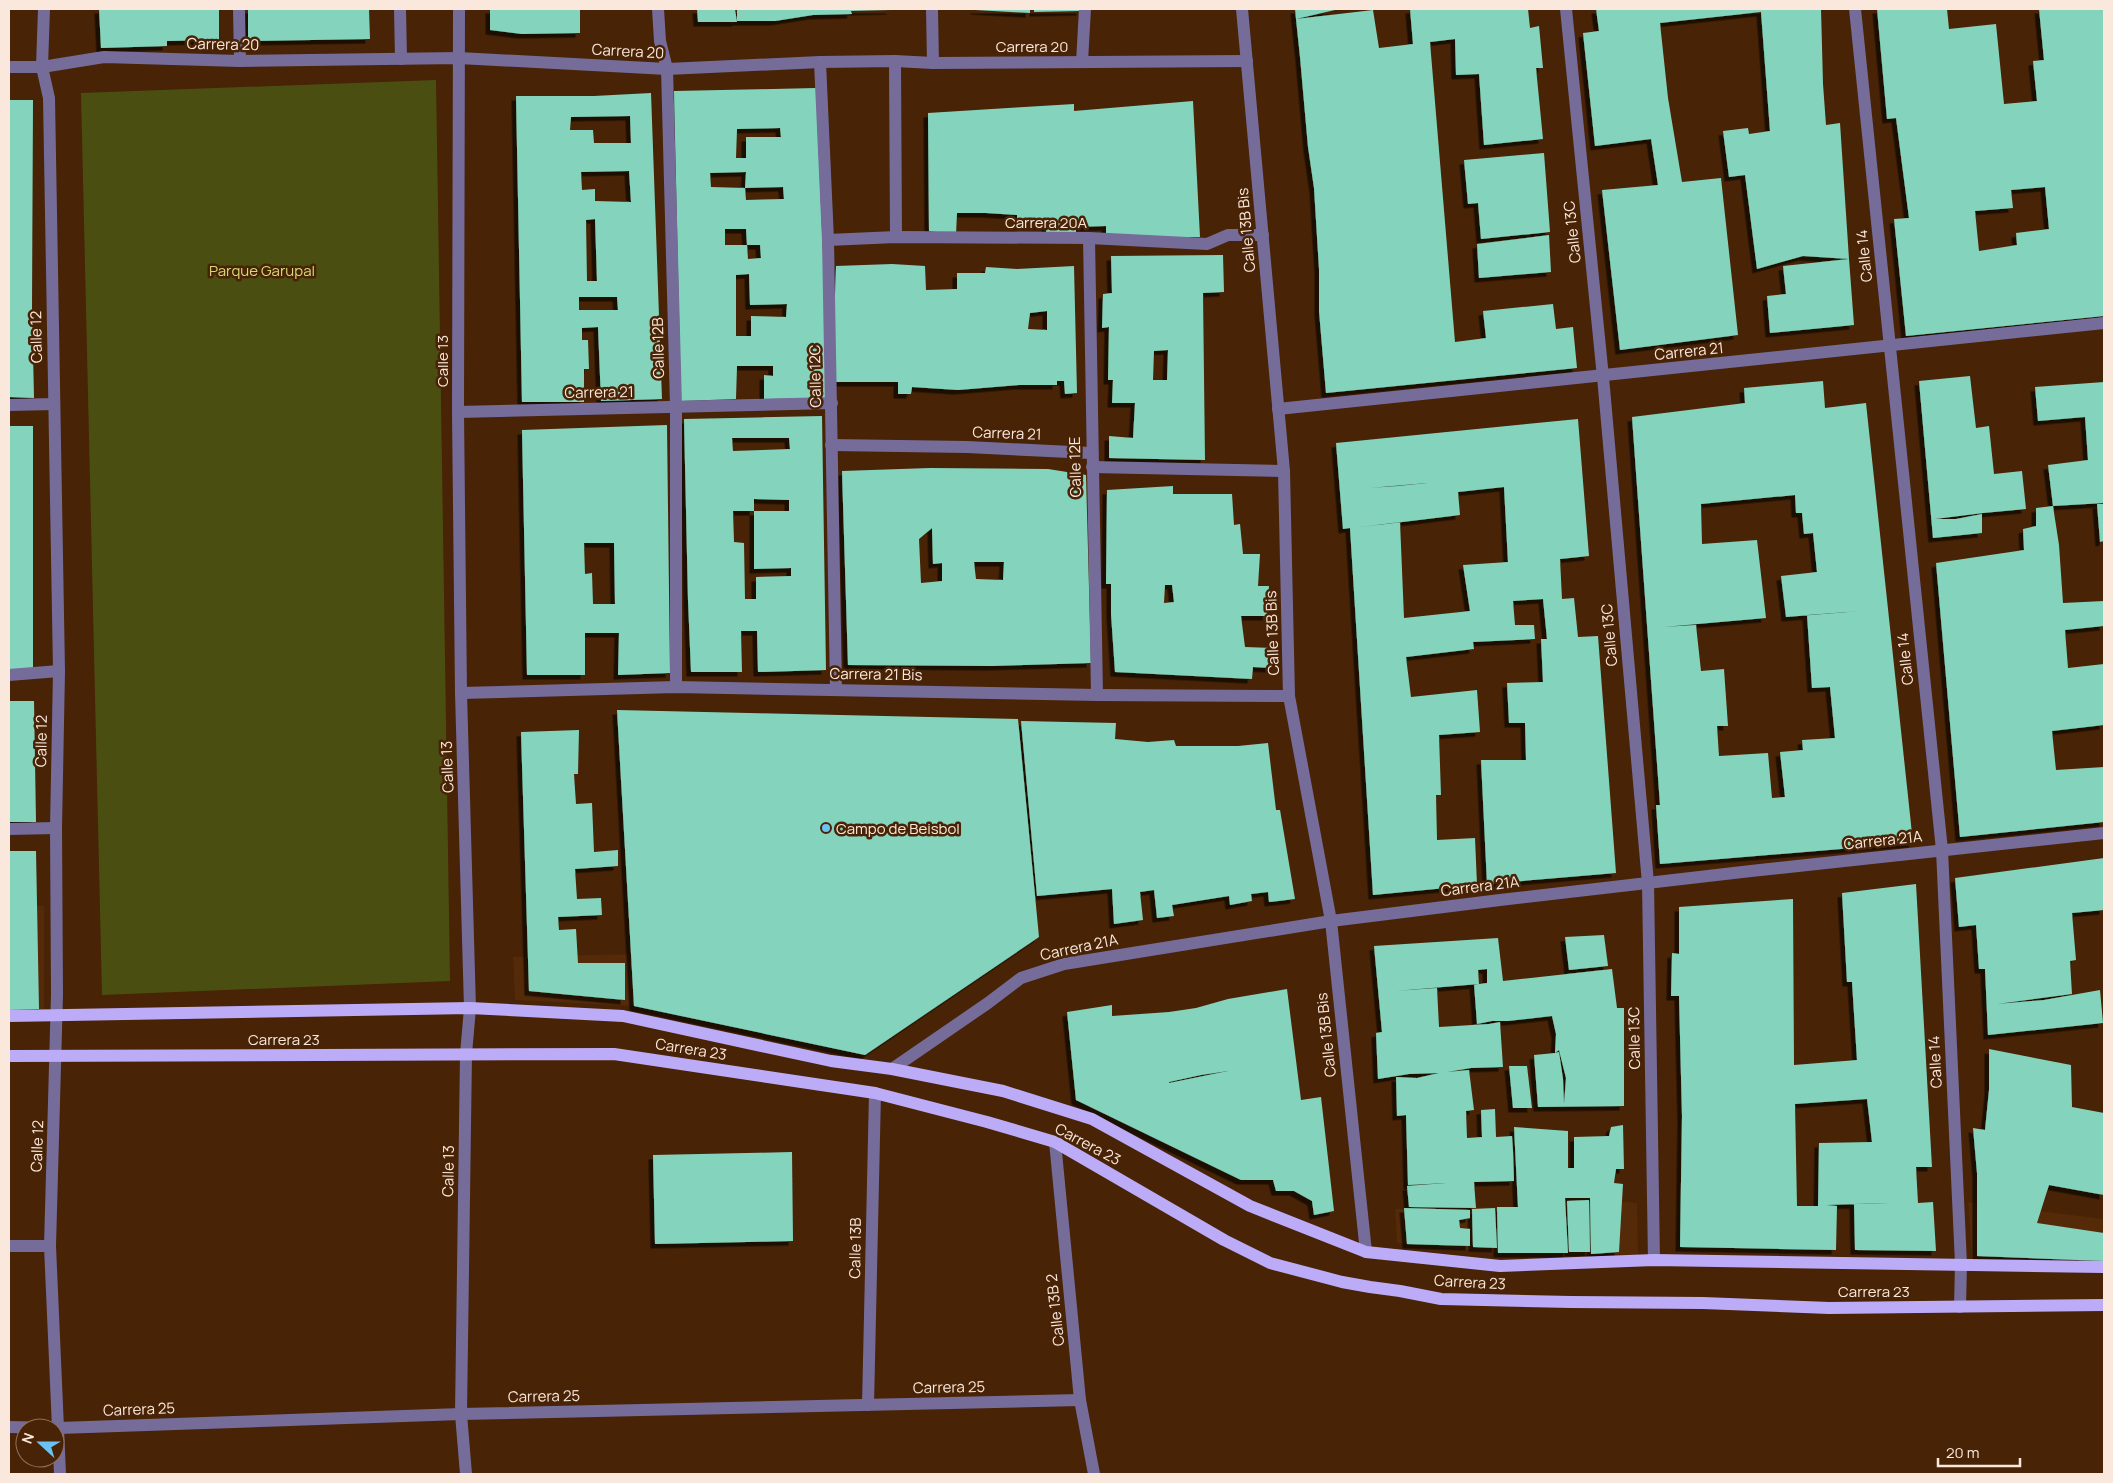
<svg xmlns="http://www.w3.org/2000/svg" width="2113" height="1483" font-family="Manrope,sans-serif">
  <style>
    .built { fill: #542a08 }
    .green { fill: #4a4f11 }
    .building { fill: #84d4bd; fill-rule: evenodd; filter: url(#shadow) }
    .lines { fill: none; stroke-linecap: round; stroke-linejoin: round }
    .minor { stroke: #756c9a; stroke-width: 12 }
    .major { stroke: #bcacf8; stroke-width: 12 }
    .poi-dot { fill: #6ac3f2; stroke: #482306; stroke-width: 2 }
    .labels { text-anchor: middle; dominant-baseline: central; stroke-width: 5; stroke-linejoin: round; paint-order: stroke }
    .street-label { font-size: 15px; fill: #fbe8dd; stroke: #482306 }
    .park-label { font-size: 15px; fill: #d3dd75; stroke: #482306 }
    .poi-label { font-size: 15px; fill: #fbe8dd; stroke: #482306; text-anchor: start }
  </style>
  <defs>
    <filter id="shadow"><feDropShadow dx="-4.5" dy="4.5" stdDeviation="0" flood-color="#0009"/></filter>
  </defs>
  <rect width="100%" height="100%" fill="#482306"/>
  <g class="built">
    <rect x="9" y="906" width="35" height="110"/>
    <polygon points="631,954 634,1006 515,1000 513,957"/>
    <polygon points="1545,1198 1590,1198 1637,1203 1638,1255 1548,1253"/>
    <polygon points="1968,1202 2104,1219 2104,1263 1972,1259"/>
    <polygon points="1518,1207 1521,1254 1498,1253 1397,1243 1395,1209"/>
  </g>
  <polygon class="green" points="436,80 450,981 102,995 81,93"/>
  <g class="building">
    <polygon points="99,9 219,10 219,40 167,41 167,46 101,48"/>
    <polygon points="248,9 369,9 370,39 248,41"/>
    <polygon points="490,9 580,9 580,33 522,34 490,30"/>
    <polygon points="697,9 735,9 737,22 698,22"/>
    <polygon points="737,9 891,9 891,10 851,11 852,14 813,15 775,21 737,21"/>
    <polygon points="975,9 1030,9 1030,13 975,10"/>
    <polygon points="1034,9 1081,9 1081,11 1034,12"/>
    <polygon points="1295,9 1335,10 1296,19 1373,10 1379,48 1413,44 1410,9 1528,9 1530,28 1539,26 1543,68 1536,68 1543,139 1484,145 1479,74 1456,75 1455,39 1430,42 1455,342 1486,338 1483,311 1553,304 1556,329 1573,327 1577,368 1326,393 1319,311 1319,269 1314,188 1308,147 1300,57 1296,19"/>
    <polygon points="1596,9 1821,9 1823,84 1826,125 1840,123 1849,259 1803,256 1757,269 1745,175 1729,177 1723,131 1748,128 1749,134 1770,131 1761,12 1660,23 1668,98 1682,182 1721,178 1738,335 1620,350 1602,190 1658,185 1651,139 1595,146 1583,33 1599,31"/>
    <path d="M1877,9H1947L1949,29L1996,24L2004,104L2037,101L2033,61L2044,60L2039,9H2104V316L1906,336L1894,219L1909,218L1896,118L1887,119ZM2045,187L2049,229L2016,233L2017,245L1979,251L1975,211L2013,208L2011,190Z"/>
    <path d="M816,88L829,398L764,399V375L773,376V366H737L736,399L681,401L674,91ZM780,128L781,137H746V158H736L737,129ZM746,172L745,188L783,187L784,199L746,200L745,188L711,187L710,173ZM725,229H746L747,245H760L761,258L748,259L747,245H725ZM749,274L750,305L787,304L786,317L751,316V336H736V275Z"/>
    <path d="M651,93L662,399L601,401L598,327L582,328V340H588L589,369H584V402H522L516,96H594ZM630,116L631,143H594L593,130H570L571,117ZM629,171L631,202L595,201V189L582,190L581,172ZM595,219L597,281H587L586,220ZM579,297H617L618,310H579Z"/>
    <polygon points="9,100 33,100 32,307 34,398 9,397"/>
    <polygon points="1193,101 1200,237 1106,237 1106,226 1076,227 1076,237 1046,236 1046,225 1017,225 1017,215 986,213 957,213 956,235 929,231 928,113 1074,104 1074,111"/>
    <polygon points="1544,153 1550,232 1481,239 1478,203 1468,204 1464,160"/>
    <polygon points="1549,235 1551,272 1479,278 1477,244"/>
    <path d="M1223,255L1224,292L1203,293L1205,460L1109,458V436L1133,438L1135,403H1112L1113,380H1108L1109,327L1102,328L1103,294L1112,293L1111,256ZM1168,350L1167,380H1153L1154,351Z"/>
    <polygon points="1849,259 1854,325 1770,333 1767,296 1786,294 1783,266"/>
    <path d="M892,264L925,266L926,290L957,289V273H985L986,267L1017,269L1074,266L1077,393L1065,394L1064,381H1057V385H1019L958,390L912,387L911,394H898V382H832L836,266ZM1047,311V330L1028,329L1030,313Z"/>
    <polygon points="1970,376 1976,428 1989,426 1994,474 2022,471 2026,509 1983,513 1935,519 1956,519 1982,514 1982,533 1933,538 1919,381"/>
    <path d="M1823,381L1825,408L1866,403L1913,843L1660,864L1656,805H1660L1632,417L1745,403L1744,388ZM1795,495L1796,513H1802L1804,534L1813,533L1817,572L1781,576L1786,617L1861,611L1807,615L1812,688L1830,687L1835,738L1802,740L1803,750L1780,752L1785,797L1772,798L1768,753L1719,756L1717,726H1728L1724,669L1701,671L1696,625L1663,627L1766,618L1757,540L1702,544L1701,504Z"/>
    <polygon points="2104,382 2104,503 2053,506 2048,465 2088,460 2085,417 2038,421 2035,387"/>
    <path d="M822,416L826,670L758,672L757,631H741L742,672H691L688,600L684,419ZM732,438H789L790,449L733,451ZM754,499L789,500V511H754ZM733,511H754V569L791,568V576L756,577V599H745L744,543L734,542Z"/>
    <path d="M1578,419L1589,556L1560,559L1562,599L1574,598L1578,637L1598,636L1616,873L1487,884L1481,760H1526L1525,723H1509L1507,683L1543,682L1541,639H1547L1543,599L1513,601L1515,625H1534L1535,639L1473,642L1474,649L1406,657L1411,697L1477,690L1480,732L1439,735L1441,795H1436L1437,840L1475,838L1477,885L1373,895L1350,528L1343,529L1336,443ZM1427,483L1398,486L1369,488ZM1504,487L1508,562L1463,565L1470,611L1404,618L1400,522L1353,528L1460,515L1458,492Z"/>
    <path d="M667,425L670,673L618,675L619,633H585V675H527L522,430ZM584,543H614L615,604H593L592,573L585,574Z"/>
    <polygon points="9,426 33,426 33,670 9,669"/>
    <path d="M930,468L1048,469L1086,475L1091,663L992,666L848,665L842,471ZM932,528L933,564L942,563V581L921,583L919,539ZM974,562H1004L1003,580L976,579Z"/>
    <path d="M1173,486V494H1232L1234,525L1240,524L1243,554H1260L1258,586H1269L1267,616H1241L1245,647L1273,648L1271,668L1253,667L1252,679L1115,672L1111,614V584H1106L1107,490ZM1165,585H1172L1174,602L1164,603Z"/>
    <polygon points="2097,504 2104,504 2104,541 2100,542"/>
    <polygon points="2053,506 2059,545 2063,603 2104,601 2104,626 2065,630 2068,668 2104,664 2104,725 2052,731 2056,770 2104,767 2104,822 1960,837 1936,563 2024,550 2023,529 2036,526 2036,508"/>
    <polygon points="9,701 34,701 36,822 9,822"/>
    <polygon points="617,710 1018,719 1039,937 865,1055 634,1006"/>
    <polygon points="1021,721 1116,723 1115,739 1148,742 1174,740 1176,746 1238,746 1268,743 1276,810 1280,810 1295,899 1269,902 1268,892 1251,894 1252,901 1230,905 1229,896 1172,905 1174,916 1157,918 1154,890 1140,892 1143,920 1114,924 1112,889 1037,896"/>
    <polygon points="579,730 578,774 574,774 576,804 592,803 594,852 618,850 618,866 575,869 577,899 601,898 602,915 558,917 559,930 576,929 578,963 625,963 625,1000 529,991 521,732"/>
    <polygon points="9,851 36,851 39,1009 9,1010"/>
    <polygon points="2104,858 2104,910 2072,913 2076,960 2070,961 2072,994 1997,1004 2044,1000 2100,990 2103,1023 1988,1035 1985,969 1979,969 1976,925 1959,927 1955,878"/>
    <path d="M1916,884L1932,1167H1916L1918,1203L1933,1202L1936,1251L1855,1250L1854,1204L1889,1203L1826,1205L1837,1206L1836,1250L1680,1247L1682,1116L1679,996H1671L1672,953L1679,954V907L1793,899L1794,1065L1857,1060L1852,982H1847L1842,893ZM1867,1099L1872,1142L1819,1143L1818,1206H1797L1795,1104Z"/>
    <polygon points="1604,935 1608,966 1569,970 1565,937"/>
    <path d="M1498,938L1503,981L1612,969L1617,1008H1624V1106L1538,1107L1534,1055L1555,1053L1559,1052L1563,1079L1564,1104L1566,1078L1559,1050L1555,1053L1556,1034L1552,1016L1508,1021H1492L1477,1024L1474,984H1479L1395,991L1437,988L1439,1027L1489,1024L1500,1022L1503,1067L1471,1068L1447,1072L1469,1070L1474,1110L1466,1111L1467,1138L1482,1137L1481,1110L1495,1109L1496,1137L1512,1136L1513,1151L1514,1181L1474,1182L1476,1208L1409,1207L1407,1186L1446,1183L1408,1185L1406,1115L1397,1116L1396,1077L1417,1078L1439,1073L1409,1074L1378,1079L1376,1033L1382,1032L1374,946ZM1487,969V983L1479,984L1478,970Z"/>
    <path d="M1287,989L1301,1100L1321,1097L1334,1211L1314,1215L1312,1201L1294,1191H1276L1273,1180H1241L1076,1100L1067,1012L1112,1005V1016L1169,1012L1196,1008L1228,999ZM1228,1071L1169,1083V1082L1201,1075Z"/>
    <polygon points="1989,1049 2071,1065 2072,1107 2104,1113 2104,1195 2049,1185 2037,1223 2104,1233 2104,1261 1977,1256 1977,1173 1973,1128 1985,1130 1989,1090"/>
    <polygon points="1509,1066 1527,1066 1532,1108 1513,1108"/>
    <polygon points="1623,1125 1624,1169 1616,1169 1614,1183 1623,1184 1619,1252 1591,1254 1590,1198 1565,1198 1568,1253 1498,1253 1497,1207 1518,1207 1514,1127 1568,1131 1568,1168 1574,1168 1574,1137 1609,1136 1611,1127"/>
    <polygon points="792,1152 793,1241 655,1244 653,1155"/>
    <polygon points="1589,1200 1590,1252 1569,1252 1567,1201"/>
    <polygon points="1404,1208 1470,1210 1470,1218 1459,1220 1460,1228 1470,1229 1470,1246 1407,1244"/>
    <polygon points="1495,1208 1497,1248 1473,1247 1472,1209"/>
  </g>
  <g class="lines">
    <g class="minor">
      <polyline points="44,9 42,67 49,98 59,671 56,828 57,994 50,1246 60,1474"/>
      <polyline points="239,9 240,61"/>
      <polyline points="400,9 401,59"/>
      <polyline points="459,9 458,412 461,693 470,1008 466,1054 461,1414 466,1474"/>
      <polyline points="658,9 660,41 667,69 676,406 676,687"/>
      <polyline points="932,9 933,63"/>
      <polyline points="1242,9 1284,471 1289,696 1331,921 1366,1252"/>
      <polyline points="1566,9 1603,377 1648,883 1654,1260"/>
      <polyline points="1855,9 1942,850 1961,1264 1960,1307"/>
      <polyline points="895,61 896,237"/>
      <polyline points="820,62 828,240 836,689"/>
      <polyline points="1082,62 1085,9"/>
      <polyline points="9,67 42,67 104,57 240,61 459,58 667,69 820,62 895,61 933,63 1247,61"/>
      <polyline points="1089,238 1097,695"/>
      <polyline points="828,240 896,237 1089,238 1207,244 1228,235 1263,235"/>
      <polyline points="9,405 54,404"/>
      <polyline points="1278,409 2104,323"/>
      <polyline points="458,412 832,403"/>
      <polyline points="831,445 967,447 1091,453"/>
      <polyline points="1092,467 1284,471"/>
      <polyline points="9,675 59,671"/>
      <polyline points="461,693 676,687 1097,695 1289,696"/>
      <polyline points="9,829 56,828"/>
      <polyline points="892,1069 988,1003 1021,978 1064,964 1331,921 1500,900 1751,871 2104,833"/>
      <polyline points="1055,1142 1080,1400 1094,1474"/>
      <polyline points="9,1246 50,1246"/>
      <polyline points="868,1405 875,1093"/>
      <polyline points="9,1427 59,1428 461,1414 1080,1400"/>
    </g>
    <g class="major">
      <polyline points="9,1016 470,1008 623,1016 831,1061 892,1069 1003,1091 1092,1119 1250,1206 1366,1252 1500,1266 1654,1260 2104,1267"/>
      <polyline points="9,1056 614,1054 875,1093 987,1122 1055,1142 1224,1240 1270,1263 1342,1282 1370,1287 1400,1291 1441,1299 1571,1302 1703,1303 1829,1308 2104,1305"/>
    </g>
  </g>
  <circle class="poi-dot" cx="826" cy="828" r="5"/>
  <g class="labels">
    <g class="street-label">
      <text transform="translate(223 44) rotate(1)">Carrera 20</text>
      <text x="1032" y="46">Carrera 20</text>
      <text transform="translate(628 51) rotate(3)">Carrera 20</text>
      <text x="1046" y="222">Carrera 20A</text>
      <text transform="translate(1246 230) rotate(-95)">Calle 13B Bis</text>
      <text transform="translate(1572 232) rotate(-96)">Calle 13C</text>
      <text transform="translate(1864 256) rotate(-96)">Calle 14</text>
      <text transform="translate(36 337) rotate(-91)">Calle 12</text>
      <text transform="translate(658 348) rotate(-91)">Calle 12B</text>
      <text transform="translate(1689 351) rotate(-6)">Carrera 21</text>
      <text transform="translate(442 361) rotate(-90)">Calle 13</text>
      <text transform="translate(815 376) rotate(-91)">Calle 12C</text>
      <text transform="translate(599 392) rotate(-1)">Carrera 21</text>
      <text transform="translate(1007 433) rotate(2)">Carrera 21</text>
      <text transform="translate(1075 467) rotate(-91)">Calle 12E</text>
      <text transform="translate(1272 633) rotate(-92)">Calle 13B Bis</text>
      <text transform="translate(1609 635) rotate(-95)">Calle 13C</text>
      <text transform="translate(1905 659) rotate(-96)">Calle 14</text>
      <text transform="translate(876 674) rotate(1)">Carrera 21 Bis</text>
      <text transform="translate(41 741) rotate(-89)">Calle 12</text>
      <text transform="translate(447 767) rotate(-92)">Calle 13</text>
      <text transform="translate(1883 840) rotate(-6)">Carrera 21A</text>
      <text transform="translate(1480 886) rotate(-7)">Carrera 21A</text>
      <text transform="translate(1079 947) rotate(-12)">Carrera 21A</text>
      <text transform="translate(1326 1035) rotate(-96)">Calle 13B Bis</text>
      <text transform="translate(1634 1038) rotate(-91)">Calle 13C</text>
      <text x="284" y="1039">Carrera 23</text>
      <text transform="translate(691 1049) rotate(9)">Carrera 23</text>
      <text transform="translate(1935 1062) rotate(-93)">Calle 14</text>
      <text transform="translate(1088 1144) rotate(28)">Carrera 23</text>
      <text transform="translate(37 1146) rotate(-88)">Calle 12</text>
      <text transform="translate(448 1171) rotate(-89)">Calle 13</text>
      <text transform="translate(855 1248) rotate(-89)">Calle 13B</text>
      <text transform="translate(1470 1282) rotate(3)">Carrera 23</text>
      <text x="1874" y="1291">Carrera 23</text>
      <text transform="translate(1055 1310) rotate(-96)">Calle 13B 2</text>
      <text transform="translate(949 1387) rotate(-1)">Carrera 25</text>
      <text transform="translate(544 1396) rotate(-1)">Carrera 25</text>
      <text transform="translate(139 1409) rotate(-2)">Carrera 25</text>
    </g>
    <g class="park-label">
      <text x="262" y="270">Parque Garupal</text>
    </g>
    <g class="poi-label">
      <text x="836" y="828">Campo de Beisbol</text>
    </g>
  </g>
  <rect width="2113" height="1483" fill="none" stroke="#fbe8dd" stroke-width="20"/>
  <g transform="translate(40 1443) rotate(291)"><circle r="24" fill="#482306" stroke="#90725c"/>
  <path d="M0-4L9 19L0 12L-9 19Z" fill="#6ac3f2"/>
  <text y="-8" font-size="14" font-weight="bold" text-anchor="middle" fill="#fbe8dd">N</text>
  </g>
  <path d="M1938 1458v8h82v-8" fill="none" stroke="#fbe8dd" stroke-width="2.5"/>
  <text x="1946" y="1458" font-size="15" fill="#fbe8dd" stroke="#482306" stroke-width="4" paint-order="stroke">20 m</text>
</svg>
